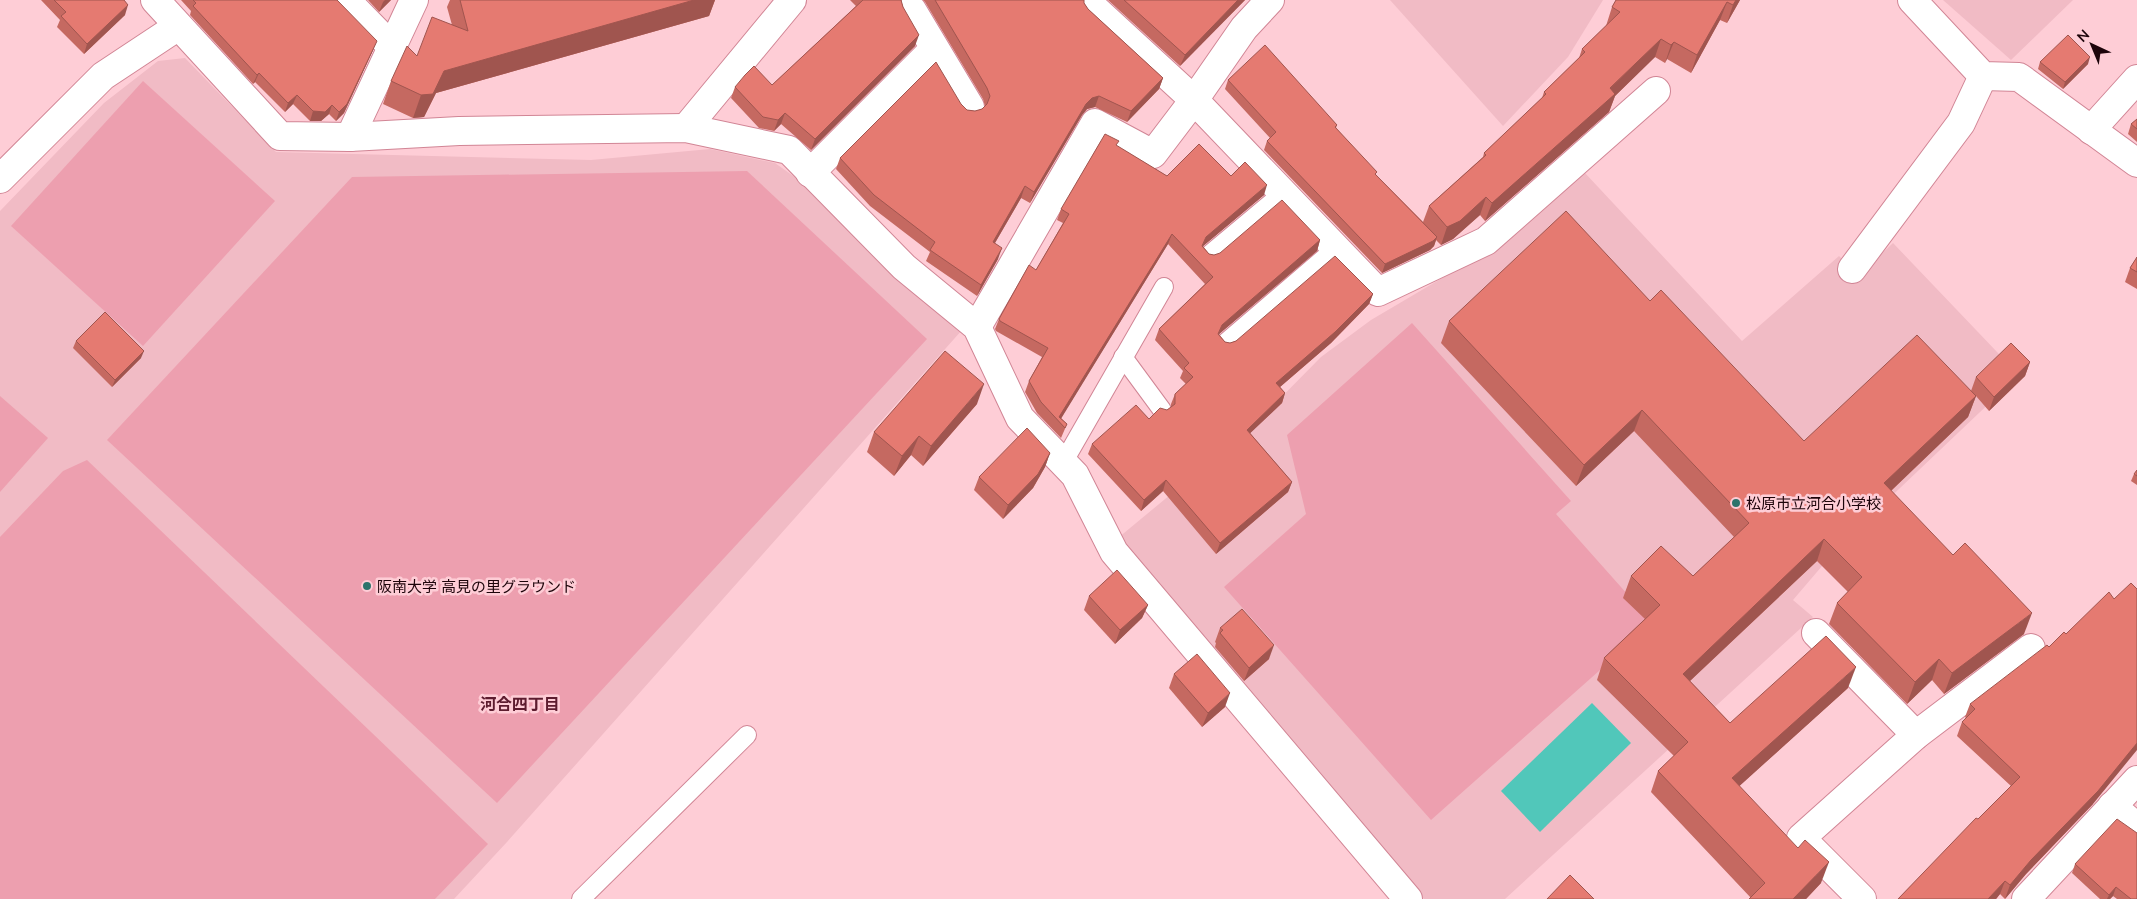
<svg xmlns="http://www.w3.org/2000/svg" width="2137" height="899" font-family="Mulish,'Noto Sans JP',sans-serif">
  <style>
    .built { fill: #f1bbc5 }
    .green { fill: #ed9faf }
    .water { fill: #51c7ba }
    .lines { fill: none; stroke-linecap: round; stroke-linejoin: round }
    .lane-casing { stroke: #d18595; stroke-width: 20 }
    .street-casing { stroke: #d18595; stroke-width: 30 }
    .lane { stroke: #fff; stroke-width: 18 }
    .street { stroke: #fff; stroke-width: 28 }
    .wall { fill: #c56961 }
    .shaded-wall { fill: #a0554f }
    .building { fill: #e57a71; stroke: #a0554f }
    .poi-dot { fill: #2c746c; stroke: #fecdd6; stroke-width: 2 }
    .labels { text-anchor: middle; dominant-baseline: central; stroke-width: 5; stroke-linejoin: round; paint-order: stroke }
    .poi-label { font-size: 15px; fill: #1d040a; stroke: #fecdd6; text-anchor: start }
    .neighbourhood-label { font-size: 16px; font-weight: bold; fill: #5d1c2f; stroke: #fecdd6 }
  </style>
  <rect width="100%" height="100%" fill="#fecdd6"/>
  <g class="built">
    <polygon points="1390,0 1603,0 1568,57 1503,126"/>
    <polygon points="1943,0 2073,0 2011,60"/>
    <polygon points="185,58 276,152 591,160 710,149 775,163 806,185 962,330 507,842 454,899 0,899 0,211 104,103 158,61"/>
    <polygon points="1585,173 1742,341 1839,256 1859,275 1893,243 2019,375 1840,545 1793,600 1813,617 1505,899 1424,899 1122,547 1118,538 1252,427 1321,357 1371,320 1505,241"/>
  </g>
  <g class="green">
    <polygon points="143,81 275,201 143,346 11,226"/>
    <polygon points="747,171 927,339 497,803 107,440 352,177"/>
    <polygon points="1412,323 1571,501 1556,514 1653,623 1431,820 1224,587 1306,514 1287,435"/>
    <polygon points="0,396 48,438 0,492"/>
    <polygon points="87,460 488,844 435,899 0,899 0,537 63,471"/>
  </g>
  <polygon class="water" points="1592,703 1631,743 1540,832 1501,791"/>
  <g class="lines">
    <defs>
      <g id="lane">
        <polyline points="1209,255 1283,193"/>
        <polyline points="1225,343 1336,248"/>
        <polyline points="1123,357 1162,410"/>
        <polyline points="1063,463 1164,287"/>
        <polyline points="581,899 747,735"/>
      </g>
      <g id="street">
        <polyline points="155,0 280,136 350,137 459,131 686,128 789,150 904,267 977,327 1020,418 1075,475 1114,552 1408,899"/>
        <polyline points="346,0 391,46"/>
        <polyline points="1270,0 1244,28 1194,100 1378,292 1486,241 1656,91"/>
        <polyline points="1912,0 1983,76 2019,77 2137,163"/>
        <polyline points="912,10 970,107"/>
        <polyline points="686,128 792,0"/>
        <polyline points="2091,130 2137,79"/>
        <polyline points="350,137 414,0"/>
        <polyline points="810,173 934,49"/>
        <polyline points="0,179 103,76 177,27"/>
        <polyline points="1852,269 1961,123 1983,76"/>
        <polyline points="977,327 1095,123 1153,154 1194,100 1095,9"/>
        <polyline points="1816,633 1916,735"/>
        <polyline points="2112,806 2137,827"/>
        <polyline points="1862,899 1801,838 1916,735 2031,648"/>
        <polyline points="2026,899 2137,780"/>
      </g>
    </defs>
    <use href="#lane" class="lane-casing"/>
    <use href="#street" class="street-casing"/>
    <use href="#lane" class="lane"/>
    <use href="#street" class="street"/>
  </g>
  <g class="wall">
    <polygon points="41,0 124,0 125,15 84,54 57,27 60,20"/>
    <polygon points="181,0 337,0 373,50 344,113 336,121 329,114 321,121 310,121 293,104 285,112 255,82 253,84 190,15 191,11"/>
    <polygon points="368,0 391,0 379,12"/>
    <polygon points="450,0 715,0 709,16 436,93 424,117 413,118 383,104 391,81 452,25 447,7"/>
    <polygon points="850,0 901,0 915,46 811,150 781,124 774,131 759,128 731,98 735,87 772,85 856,6"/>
    <polygon points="923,0 1084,0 1084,3 1088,9 1163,78 1159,89 1127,122 1095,107 1087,109 1082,115 1030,203 1021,198 995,243 998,259 977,296 926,261 930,252 870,206 836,169 840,158 961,104 967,110 975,111 982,109 985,106 983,99 925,2"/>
    <polygon points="1108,0 1245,0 1180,66"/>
    <polygon points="1616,0 1740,0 1727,23 1720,20 1691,73 1667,59 1665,63 1655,57 1615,96 1609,112 1485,221 1480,215 1453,239 1441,245 1436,240 1434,246 1430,250 1382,273 1264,150 1267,141 1270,138 1225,89 1228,80 1337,125 1336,128 1376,175 1423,222 1429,206 1483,157 1484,153 1542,98 1544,92 1579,58 1582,49 1606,26 1612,7"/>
    <polygon points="2040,62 2088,64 2063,89 2038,69"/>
    <polygon points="2137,119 2137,142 2128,134 2131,124"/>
    <polygon points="1117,146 1167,176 1231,176 1264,195 1203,246 1209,254 1214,255 1320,240 1317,251 1219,334 1225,342 1230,343 1373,294 1369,304 1331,343 1280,387 1285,393 1282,403 1250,433 1292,482 1288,492 1216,554 1163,491 1141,511 1088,454 1092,444 1149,419 1167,410 1171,407 1171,404 1175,394 1186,384 1180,378 1183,371 1155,340 1159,329 1205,284 1168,244 1061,418 1067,424 1061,438 1037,413 1025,392 1029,381 1042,357 996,331 995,329 999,319 1036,270 1063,223 1057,220 1061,209"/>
    <polygon points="2137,257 2137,289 2125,282 2130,268"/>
    <polygon points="1650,301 1804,441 1971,391 1976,377 2030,362 2025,376 1989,411 1976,396 1968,417 1891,491 2024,634 1944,694 1932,680 1907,704 1829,624 1837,603 1848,592 1817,561 1690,681 1730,723 1848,688 1739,786 1821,883 1806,899 1749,899 1751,898 1651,792 1658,771 1674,756 1597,680 1604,658 1645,619 1623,598 1631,576 1693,576 1734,537 1634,431 1576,486 1441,343 1449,321"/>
    <polygon points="76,341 141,358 112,387 73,348"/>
    <polygon points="977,404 923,466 911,455 894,476 867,452 874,432"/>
    <polygon points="1050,453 1045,467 1033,488 1003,519 974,490 979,477"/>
    <polygon points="2137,470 2137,485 2131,481 2134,474"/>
    <polygon points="1089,596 1148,605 1142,618 1115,644 1084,610"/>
    <polygon points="1220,628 1269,659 1244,681 1215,647 1216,643 1215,642"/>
    <polygon points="1174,674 1225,707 1202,727 1169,688"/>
    <polygon points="1970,704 2093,804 2026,874 2005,899 2000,894 1996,899 1898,899 2011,786 1957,736 1962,722 1966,718 1965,717"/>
    <polygon points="2075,864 2137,899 2117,899 2113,896 2110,899 2100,899 2072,873"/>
  </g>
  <g class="shaded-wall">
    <polygon points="385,0 391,0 379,12 383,2"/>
    <polygon points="694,0 715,0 709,16 436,93 424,117 413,118 421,95 444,71"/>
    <polygon points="1238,0 1245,0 1180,66 1185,55"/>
    <polygon points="1736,0 1740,0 1727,23 1733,5"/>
    <polygon points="1727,2 1720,20 1691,73 1697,55"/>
    <polygon points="128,5 125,15 84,54 87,44"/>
    <polygon points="919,35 915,46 811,150 815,139"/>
    <polygon points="1661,39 1655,57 1615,96 1609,112 1485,221 1492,203"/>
    <polygon points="377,41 373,50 344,113 336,121 339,112"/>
    <polygon points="1674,42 1667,59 1665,63 1671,45"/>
    <polygon points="2090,57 2088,64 2063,89 2065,82"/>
    <polygon points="259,73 255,82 253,84 257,75"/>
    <polygon points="1163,78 1159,89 1127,122 1131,111"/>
    <polygon points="297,95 293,104 285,112 288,103"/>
    <polygon points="1099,96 1095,107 1087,109 1082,115 1030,203 1034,192 1086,104 1092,98"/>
    <polygon points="332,105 329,114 321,121 310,121 313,111"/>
    <polygon points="785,113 781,124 774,131 778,120"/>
    <polygon points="1267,185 1264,195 1202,247 1206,237"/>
    <polygon points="1025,186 1021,198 989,253 993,242"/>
    <polygon points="1486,197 1480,215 1453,239 1441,245 1447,227"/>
    <polygon points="1172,234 1168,244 1059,422 1059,417"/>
    <polygon points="1437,237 1434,246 1430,250 1382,273 1385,264"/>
    <polygon points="1320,240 1317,251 1218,335 1222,325"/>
    <polygon points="1002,248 998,259 977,296 981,285"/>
    <polygon points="1373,294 1369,304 1331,343 1273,393 1276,383"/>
    <polygon points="144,351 141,358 112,387 115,380"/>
    <polygon points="2030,362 2025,376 1989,411 1994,397"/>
    <polygon points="984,384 977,404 923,466 931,446"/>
    <polygon points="1285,393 1282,403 1243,440 1247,430"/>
    <polygon points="1976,396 1968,417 1876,505 1884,483"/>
    <polygon points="1642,410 1634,431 1576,486 1584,465"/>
    <polygon points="919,436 911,455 894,476 902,456"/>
    <polygon points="1050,453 1045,467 1033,488 1003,519 1008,505"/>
    <polygon points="1166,480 1163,491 1141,511 1144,500"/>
    <polygon points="1292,482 1288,492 1216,554 1220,543"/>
    <polygon points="1824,539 1817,561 1675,695 1683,674"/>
    <polygon points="1148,605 1142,618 1115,644 1120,630"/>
    <polygon points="2032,613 2024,634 1944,694 1952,673"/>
    <polygon points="1274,645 1269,659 1244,681 1249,668"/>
    <polygon points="1939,659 1932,680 1907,704 1915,682"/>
    <polygon points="1856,667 1848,688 1724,800 1732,778"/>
    <polygon points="1230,693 1225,707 1202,727 1208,713"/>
    <polygon points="2137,743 2137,750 2093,804 2026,874 2005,899 2010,885 2031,860"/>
    <polygon points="1829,862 1821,883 1806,899 1793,899"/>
    <polygon points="2005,881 2000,894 1996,899 1988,899"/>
    <polygon points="2116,887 2113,896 2110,899 2107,899 2109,895"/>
  </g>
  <g class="building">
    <polygon points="54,0 124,0 128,5 87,44 61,16 66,12"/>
    <polygon points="193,0 337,0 377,41 347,104 339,112 332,105 325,112 313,111 297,95 288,103 259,73 257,75 193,6 196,3"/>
    <polygon points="460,0 694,0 444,71 433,94 421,95 391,81 407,46 417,56 432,17 468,31"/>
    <polygon points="863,0 901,0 903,7 919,35 815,139 785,113 778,120 763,117 735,87 745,75 754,66 772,85"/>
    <polygon points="935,0 1084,0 1084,3 1088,9 1163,78 1131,111 1099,96 1092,98 1086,104 1034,192 1025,186 993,242 1002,248 981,285 930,250 935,242 874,195 840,158 936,62 961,104 967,110 975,111 982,109 987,104 990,96 987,88"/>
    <polygon points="1124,0 1238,0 1185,55"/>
    <polygon points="1616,0 1736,0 1733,5 1727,2 1697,55 1674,42 1671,45 1661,39 1610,88 1615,94 1492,203 1486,197 1460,221 1447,227 1429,206 1486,155 1484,153 1546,94 1544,92 1585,52 1582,49 1620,12 1612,7"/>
    <polygon points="2068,35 2090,57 2065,82 2040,62"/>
    <polygon points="1265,45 1337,125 1335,127 1377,172 1375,174 1437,237 1433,241 1385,264 1267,141 1276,132 1228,80"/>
    <polygon points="2137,119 2137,129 2131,124"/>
    <polygon points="1105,134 1119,141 1116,145 1167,176 1199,144 1231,176 1245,162 1267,185 1206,237 1202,246 1209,254 1214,255 1220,253 1282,200 1320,240 1222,325 1218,334 1225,342 1230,343 1236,341 1335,256 1373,294 1335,332 1276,383 1285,393 1247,430 1292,482 1220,543 1166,480 1144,500 1092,444 1136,405 1149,419 1160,408 1167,410 1175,404 1175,394 1193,377 1184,368 1189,363 1159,329 1213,277 1172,234 1059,417 1067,424 1065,428 1041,402 1029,381 1048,348 1000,321 999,319 1029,265 1036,270 1069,214 1061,209"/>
    <polygon points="1566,211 1650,301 1661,290 1804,441 1917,335 1976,396 1884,483 1953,555 1965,543 2032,613 1952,673 1939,659 1915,682 1837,603 1862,577 1824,539 1683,674 1730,723 1826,636 1856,667 1732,778 1798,848 1805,840 1829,862 1793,899 1749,899 1765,883 1658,771 1688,742 1604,658 1660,605 1631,576 1661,546 1693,576 1749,523 1642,410 1584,465 1449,321"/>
    <polygon points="2137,257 2137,272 2130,268"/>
    <polygon points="105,312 144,351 115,380 76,341"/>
    <polygon points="2011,343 2030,362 1994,397 1976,377"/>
    <polygon points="945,351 984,384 931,446 919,436 902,456 874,432"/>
    <polygon points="1027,428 1050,453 1038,474 1008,505 979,477"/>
    <polygon points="2137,470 2137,476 2134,474"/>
    <polygon points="1117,570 1148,605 1120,630 1089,596"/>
    <polygon points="2131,583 2137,589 2137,743 2098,791 2031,860 2010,885 2005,881 1988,899 1898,899 1976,818 1978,819 2020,777 1962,722 1975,709 1970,704 2047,645 2049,647 2064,632 2066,634 2109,592 2114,599"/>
    <polygon points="1242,609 1274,645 1249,668 1220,633 1223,630 1220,628"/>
    <polygon points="1197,654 1230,693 1208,713 1174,674"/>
    <polygon points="2117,819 2137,833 2137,899 2131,899 2116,887 2109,895 2075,864"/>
    <polygon points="1570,875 1594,899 1547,899"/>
  </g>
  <g class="poi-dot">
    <circle cx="1736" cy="503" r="5"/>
    <circle cx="367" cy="586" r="5"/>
  </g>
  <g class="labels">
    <g class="poi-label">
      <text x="1746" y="503">松原市立河合小学校</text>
      <text x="377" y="586">阪南大学 高見の里グラウンド</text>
    </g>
    <g class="neighbourhood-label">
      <text x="520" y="704">河合四丁目</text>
    </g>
  </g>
  <g transform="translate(2092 45) rotate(316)" stroke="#fecdd6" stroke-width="4" paint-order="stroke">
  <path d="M0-4L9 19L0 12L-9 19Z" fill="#1d040a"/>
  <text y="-8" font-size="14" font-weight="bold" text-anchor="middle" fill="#1d040a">N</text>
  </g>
</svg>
